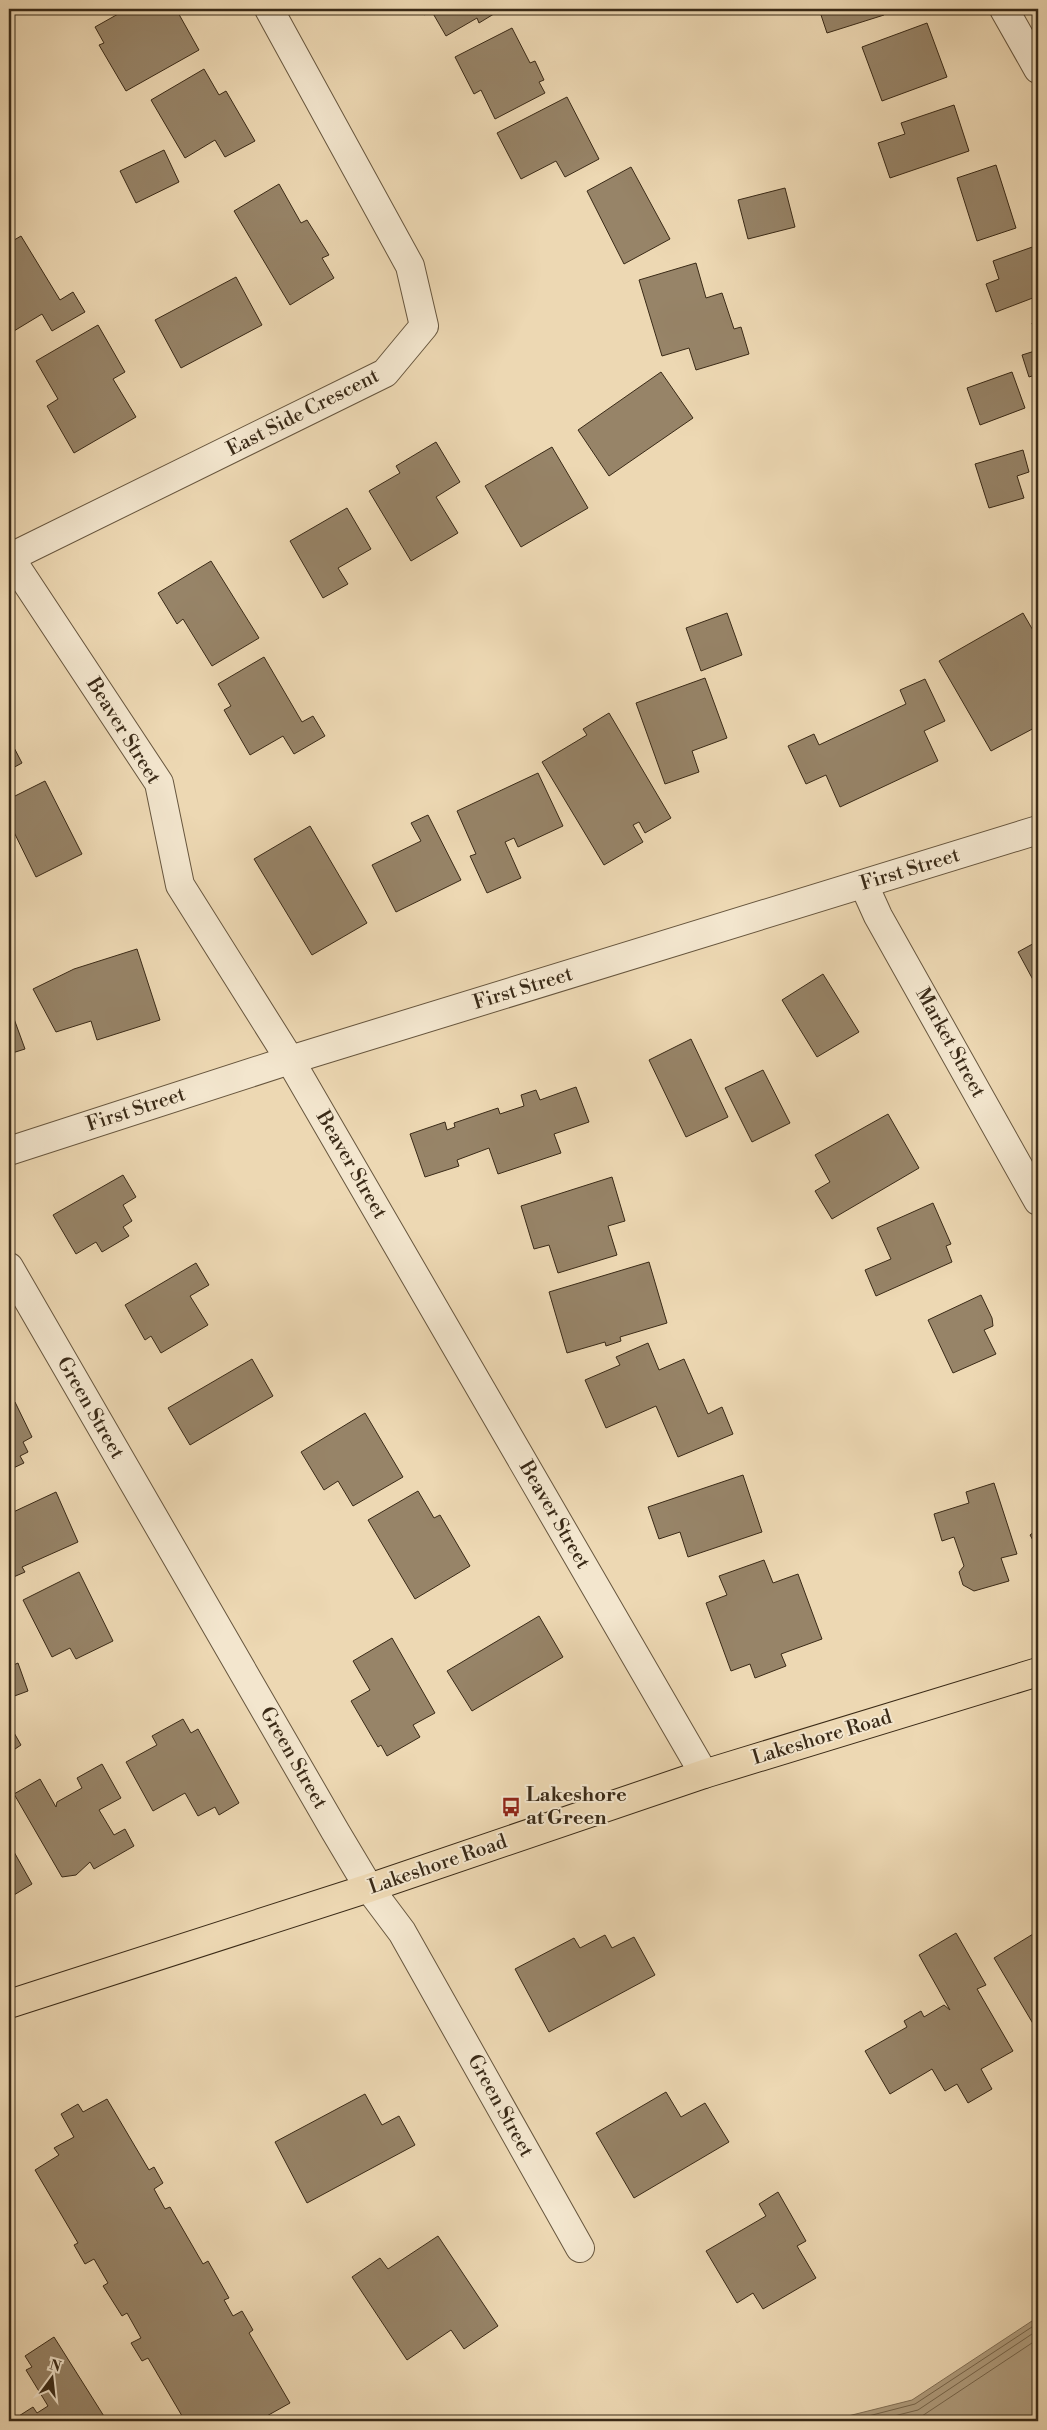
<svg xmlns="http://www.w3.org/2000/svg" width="1047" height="2430" font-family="'Libre Bodoni',serif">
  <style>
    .water { fill: #b09d7e; stroke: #816f55 }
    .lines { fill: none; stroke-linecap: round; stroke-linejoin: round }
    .shore { stroke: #75644a; stroke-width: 1 }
    .building { fill: #978468; stroke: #3a2a17 }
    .minor-casing { stroke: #67563e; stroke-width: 30 }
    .major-casing { stroke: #3a2a17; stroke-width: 30 }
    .minor { stroke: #f3e6ce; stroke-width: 28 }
    .major { stroke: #edd8b3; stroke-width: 28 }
    .labels { text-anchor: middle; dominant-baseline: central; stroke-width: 4; stroke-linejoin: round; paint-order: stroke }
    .street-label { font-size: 20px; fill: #3a2a17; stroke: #f3e6ce }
    .poi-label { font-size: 20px; font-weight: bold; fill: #3a2a17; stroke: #f3e6ce; text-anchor: start }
  </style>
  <rect width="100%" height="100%" fill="#edd8b3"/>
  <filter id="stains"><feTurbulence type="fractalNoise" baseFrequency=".004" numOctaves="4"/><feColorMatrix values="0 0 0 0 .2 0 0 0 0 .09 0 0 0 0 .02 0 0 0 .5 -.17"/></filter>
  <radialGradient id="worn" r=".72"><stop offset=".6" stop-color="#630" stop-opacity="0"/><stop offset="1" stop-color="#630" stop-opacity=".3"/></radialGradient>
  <polygon class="water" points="1038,2317 1038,2421 828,2421 912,2400"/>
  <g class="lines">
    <g class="shore">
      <polyline points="849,2421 915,2404 1038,2323"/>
      <polyline points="874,2421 918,2410 1038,2330"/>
      <polyline points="905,2421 922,2416 1038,2339"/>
    </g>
  </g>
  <g class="building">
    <polygon points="127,9 176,9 199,50 126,91 99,45 104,43 95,27"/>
    <polygon points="420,9 502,9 479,23 477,18 446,36 431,10 424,15"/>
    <polygon points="819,9 882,9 884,15 827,33"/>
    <polygon points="927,23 947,77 882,101 862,47"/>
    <polygon points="512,28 530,63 535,61 544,80 539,82 545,93 495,119 481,90 474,94 455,57"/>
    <polygon points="204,69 219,95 226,91 255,141 225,157 215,140 185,158 151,100"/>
    <polygon points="567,97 599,159 565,177 556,161 521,179 497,133"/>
    <polygon points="954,105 969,151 890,178 878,143 905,134 901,123"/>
    <polygon points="164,150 179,182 136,203 120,171"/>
    <polygon points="996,165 1016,228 977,241 957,178"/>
    <polygon points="631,167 670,239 624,264 587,191"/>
    <polygon points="279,184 301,223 307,220 329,255 322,258 334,278 290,305 234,211"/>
    <polygon points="785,188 795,227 748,239 738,200"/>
    <polygon points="21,236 60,300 73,292 85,312 52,331 42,314 9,334 9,243"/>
    <polygon points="1038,245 1038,296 996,312 986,284 999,279 993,261"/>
    <polygon points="696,263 706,298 722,293 734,329 741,327 749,354 696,370 689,348 662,356 639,280"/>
    <polygon points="236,277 262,325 181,368 155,320"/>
    <polygon points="1038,321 1038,342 1032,323"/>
    <polygon points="98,325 125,372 113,379 136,417 74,453 47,406 58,399 36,361"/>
    <polygon points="1038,350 1038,374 1029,377 1022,355"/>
    <polygon points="661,372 693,418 609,476 578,430"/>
    <polygon points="1012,372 1025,408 980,425 967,388"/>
    <polygon points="436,442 460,482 436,497 458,533 411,561 369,491 400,473 396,466"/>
    <polygon points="552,447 588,508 521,547 485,486"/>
    <polygon points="1023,450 1029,472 1017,476 1024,498 989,508 975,464"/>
    <polygon points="347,508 371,549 338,568 348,584 323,598 290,541"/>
    <polygon points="211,561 259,638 212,666 183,619 177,624 158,593"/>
    <polygon points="727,613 742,655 701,671 686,628"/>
    <polygon points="1023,613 1038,639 1038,726 991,751 939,661"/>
    <polygon points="264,657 302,722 313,716 325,736 294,754 283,736 250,755 224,710 231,706 218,684"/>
    <polygon points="705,678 727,738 692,751 699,772 665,784 636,703"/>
    <polygon points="925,679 945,721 924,731 938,761 840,807 826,775 806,784 788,746 814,734 819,745 906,704 900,690"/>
    <polygon points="609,713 671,818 645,833 639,822 633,825 643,842 604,865 542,762 587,735 583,729"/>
    <polygon points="9,738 22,763 9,770"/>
    <polygon points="538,773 563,826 518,847 514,838 505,842 521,878 487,893 470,856 476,854 457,811"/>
    <polygon points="45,781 82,854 36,877 9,822 9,799"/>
    <polygon points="428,815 461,880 396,912 372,865 421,841 411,823"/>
    <polygon points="310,826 367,923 312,955 254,859"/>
    <polygon points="1038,941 1038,989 1018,952"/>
    <polygon points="137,949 160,1020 97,1040 91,1021 56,1032 33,989 74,969"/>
    <polygon points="823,974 859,1032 817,1057 782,1000"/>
    <polygon points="9,1005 25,1049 9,1054"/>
    <polygon points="691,1039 728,1117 686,1137 649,1060"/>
    <polygon points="763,1070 790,1123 752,1142 725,1088"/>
    <polygon points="576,1087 589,1122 554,1134 561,1153 498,1174 489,1148 457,1160 459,1166 425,1177 410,1134 445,1122 447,1130 455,1127 454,1123 498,1108 500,1114 524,1106 521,1095 536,1090 540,1100"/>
    <polygon points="888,1114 919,1168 832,1219 815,1191 830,1182 815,1155"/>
    <polygon points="123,1175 136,1197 123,1205 132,1221 123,1227 129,1236 102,1252 96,1242 76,1254 53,1215"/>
    <polygon points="612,1177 625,1221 608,1226 617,1255 558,1273 549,1245 534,1249 521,1206"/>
    <polygon points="933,1203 951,1244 946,1246 952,1262 876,1296 865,1270 891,1259 877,1228"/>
    <polygon points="649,1262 667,1323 620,1337 621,1341 606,1346 605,1342 567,1353 549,1292"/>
    <polygon points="196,1263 209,1285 190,1296 208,1325 161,1353 151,1336 145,1340 125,1305"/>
    <polygon points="981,1295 992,1318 993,1326 984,1330 996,1354 953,1373 928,1320"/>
    <polygon points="648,1343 659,1370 684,1359 708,1414 722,1407 733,1434 678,1457 656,1406 606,1428 585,1380 620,1365 616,1357"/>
    <polygon points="252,1359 273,1396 190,1445 168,1408"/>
    <polygon points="15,1402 32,1437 23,1442 28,1452 20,1456 24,1463 9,1470 9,1405"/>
    <polygon points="365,1413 403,1477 353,1506 338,1481 324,1490 301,1452"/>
    <polygon points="743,1475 762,1532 688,1557 680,1532 659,1539 648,1507"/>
    <polygon points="994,1483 1017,1554 1001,1558 1009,1581 974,1591 963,1585 959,1572 964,1566 954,1537 942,1541 934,1514 969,1503 966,1492"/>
    <polygon points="418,1491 434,1518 440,1515 470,1566 415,1599 368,1520"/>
    <polygon points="56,1492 78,1542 22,1567 25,1572 9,1579 9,1514"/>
    <polygon points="1038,1529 1038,1549 1030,1535"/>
    <polygon points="764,1560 773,1583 798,1574 822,1639 781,1654 786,1666 755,1678 750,1664 731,1671 706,1603 727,1595 719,1576"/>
    <polygon points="79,1572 113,1641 76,1659 70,1648 52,1657 23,1600"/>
    <polygon points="539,1616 563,1657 472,1711 447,1671"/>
    <polygon points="392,1638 435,1713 413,1725 420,1737 387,1756 381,1745 378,1747 351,1701 370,1690 353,1661"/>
    <polygon points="18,1663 28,1691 9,1698 9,1667"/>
    <polygon points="183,1719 191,1733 198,1729 239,1803 219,1815 215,1807 198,1816 185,1793 153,1811 126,1762 157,1745 152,1736"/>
    <polygon points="9,1724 21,1745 9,1753"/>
    <polygon points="102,1764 121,1798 99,1810 114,1835 125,1829 134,1846 94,1869 90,1862 76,1875 62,1877 14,1794 40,1779 56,1807 57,1802 82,1788 77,1778"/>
    <polygon points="9,1843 32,1884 9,1898"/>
    <polygon points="1038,1931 1038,2032 994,1958"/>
    <polygon points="956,1933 986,1985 977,1989 1013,2051 981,2069 992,2089 968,2103 957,2084 945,2091 932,2069 890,2094 865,2051 907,2027 904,2021 921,2011 924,2017 944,2005 950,2010 919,1955"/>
    <polygon points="605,1935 612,1948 634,1937 655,1975 549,2032 515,1969 574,1938 580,1948"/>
    <polygon points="666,2092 681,2117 705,2103 729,2142 634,2198 596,2133"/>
    <polygon points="365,2094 382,2125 399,2116 415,2145 307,2203 275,2142"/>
    <polygon points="107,2099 149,2170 154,2167 163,2183 154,2189 165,2209 170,2207 203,2264 208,2261 229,2298 224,2300 233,2316 242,2311 253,2330 249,2333 290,2403 265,2417 267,2421 241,2421 238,2416 229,2421 215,2421 214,2419 209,2421 185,2421 148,2358 142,2361 131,2343 141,2338 127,2313 122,2316 103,2286 108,2283 94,2259 85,2264 74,2245 78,2243 35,2170 59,2155 54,2148 74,2137 61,2114 78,2104 83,2112"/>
    <polygon points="778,2192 806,2241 797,2246 816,2278 763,2309 753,2293 737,2303 706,2251 766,2216 759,2204"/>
    <polygon points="438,2236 498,2326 464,2349 451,2330 407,2360 352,2277 380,2258 388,2269"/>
    <polygon points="54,2337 107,2421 11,2421 33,2407 37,2413 48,2406 26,2370 32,2367 25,2356"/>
  </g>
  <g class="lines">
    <defs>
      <g id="minor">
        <polyline points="1004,9 1038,69"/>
        <polyline points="9,556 159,783 180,885 290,1060 704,1774"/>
        <polyline points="9,558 385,373 424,326 410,266 269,9"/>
        <polyline points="864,885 878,916 1038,1201"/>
        <polyline points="9,1151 290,1060 1038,830"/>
        <polyline points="9,1267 335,1831 369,1888 402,1932 580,2248"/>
      </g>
      <polyline id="major" points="9,2004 369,1888 704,1774 1038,1672"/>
    </defs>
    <use href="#minor" class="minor-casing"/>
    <use href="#major" class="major-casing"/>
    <use href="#minor" class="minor"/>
    <use href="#major" class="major"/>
  </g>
  <defs>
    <symbol id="bus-bare" viewBox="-9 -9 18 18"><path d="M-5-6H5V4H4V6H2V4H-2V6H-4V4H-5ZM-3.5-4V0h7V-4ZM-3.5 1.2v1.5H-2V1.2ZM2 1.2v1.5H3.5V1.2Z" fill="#8f2418" stroke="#f3e6ce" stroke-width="2.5" paint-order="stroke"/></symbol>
  </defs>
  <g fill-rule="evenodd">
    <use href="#bus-bare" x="497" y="1793" width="28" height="28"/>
  </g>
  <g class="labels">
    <g class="street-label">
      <text transform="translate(303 413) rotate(-27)">East Side Crescent</text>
      <text transform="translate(123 731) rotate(58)">Beaver Street</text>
      <text transform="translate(910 870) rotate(-17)">First Street</text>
      <text transform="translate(523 989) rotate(-17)">First Street</text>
      <text transform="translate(950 1043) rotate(61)">Market Street</text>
      <text transform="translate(136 1110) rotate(-18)">First Street</text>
      <text transform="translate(351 1165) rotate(60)">Beaver Street</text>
      <text transform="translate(90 1408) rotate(60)">Green Street</text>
      <text transform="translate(554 1515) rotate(60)">Beaver Street</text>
      <text transform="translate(822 1738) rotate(-17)">Lakeshore Road</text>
      <text transform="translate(293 1758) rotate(60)">Green Street</text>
      <text transform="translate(438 1865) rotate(-19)">Lakeshore Road</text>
      <text transform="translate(500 2106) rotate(61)">Green Street</text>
    </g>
    <g class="poi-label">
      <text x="526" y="1795">Lakeshore<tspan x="526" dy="23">at Green</tspan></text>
    </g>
  </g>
  <rect width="1047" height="2430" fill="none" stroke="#edd8b3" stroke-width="30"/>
  <rect x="10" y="10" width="1027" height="2410" fill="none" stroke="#3a2a17" stroke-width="2.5"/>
  <rect x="15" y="15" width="1017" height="2400" fill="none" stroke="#3a2a17"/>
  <g transform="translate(52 2378) rotate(15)" stroke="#f3e6ce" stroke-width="4" paint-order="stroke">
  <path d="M0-4L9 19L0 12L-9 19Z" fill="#3a2a17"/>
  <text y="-8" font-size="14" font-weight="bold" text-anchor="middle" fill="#3a2a17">N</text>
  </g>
  <rect width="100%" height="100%" filter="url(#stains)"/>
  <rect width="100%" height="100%" fill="url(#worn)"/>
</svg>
